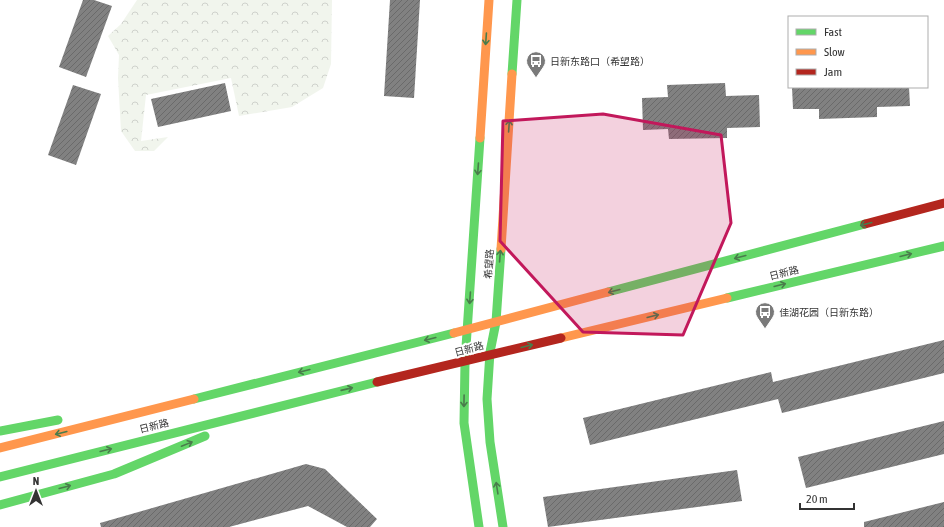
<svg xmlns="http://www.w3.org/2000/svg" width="944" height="527" font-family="'Asap Condensed','Noto Sans SC',sans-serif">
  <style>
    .forest { fill: url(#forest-crowns) }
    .building { fill: url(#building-hatch) }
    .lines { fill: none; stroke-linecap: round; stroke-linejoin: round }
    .fast { stroke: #63d668; stroke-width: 9 }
    .slow { stroke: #ff974d; stroke-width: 9 }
    .jam { stroke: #b3261e; stroke-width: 9 }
    .oneway { stroke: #497c4b }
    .marked { fill: #c2185b; fill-opacity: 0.2; stroke: #c2185b; stroke-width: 3; stroke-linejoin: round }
    .labels { text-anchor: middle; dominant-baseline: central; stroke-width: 4; stroke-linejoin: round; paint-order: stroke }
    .poi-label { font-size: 10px; fill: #333; stroke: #fff; text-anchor: start }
    .street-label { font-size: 10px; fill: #333; stroke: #fff }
  </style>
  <defs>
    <pattern id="forest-crowns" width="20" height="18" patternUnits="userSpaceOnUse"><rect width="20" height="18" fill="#f1f5ed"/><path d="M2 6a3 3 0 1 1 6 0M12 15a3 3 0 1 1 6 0" fill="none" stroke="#cfd2cc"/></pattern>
    <pattern id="building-hatch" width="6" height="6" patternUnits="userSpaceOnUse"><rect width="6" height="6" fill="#818181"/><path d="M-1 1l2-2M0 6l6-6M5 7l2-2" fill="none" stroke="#6a6a6a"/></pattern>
  </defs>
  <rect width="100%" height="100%" fill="#fff"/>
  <polygon class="forest" points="137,0 332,0 331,64 323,88 292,107 239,116 231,78 146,95 141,141 168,137 154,151 135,151 121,131 118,78 119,55 108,36 121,24"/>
  <g class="building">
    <polygon points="83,0 94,0 112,6 86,77 59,67"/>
    <polygon points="390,0 420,0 414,98 384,96"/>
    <polygon points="225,83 231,111 158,127 151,99"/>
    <polygon points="725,83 726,96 759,95 760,127 727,128 727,138 669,139 668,129 643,130 642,98 668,97 667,85"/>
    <polygon points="73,85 101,94 76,165 48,155"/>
    <polygon points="792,87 909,87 910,106 877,107 877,117 819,119 819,109 793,109"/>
    <polygon points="944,340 944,373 782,413 778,399 590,445 583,418 771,372 773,382"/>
    <polygon points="944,421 944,454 806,488 798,457"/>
    <polygon points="306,464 325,469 377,519 370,527 347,527 308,506 229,527 101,527 100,523"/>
    <polygon points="737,470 742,501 548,527 543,497"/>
    <polygon points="944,502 944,527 864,527 864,522"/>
  </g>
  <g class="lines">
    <g class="fast">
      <polyline points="512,74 517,0"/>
      <polyline points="501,249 496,322 490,352 487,399 490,442 503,527"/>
      <polyline points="608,292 865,224"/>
      <polyline points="727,298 944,246"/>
      <polyline points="194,399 454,333"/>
      <polyline points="0,431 58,420"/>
      <polyline points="0,477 377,382"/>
      <polyline points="0,505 114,474 205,436"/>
      <polyline points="479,527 464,423 465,362 480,138"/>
    </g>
    <g class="slow">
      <polyline points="480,138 489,0"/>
      <polyline points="501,249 512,74"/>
      <polyline points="454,333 608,292"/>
      <polyline points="561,338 727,298"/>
      <polyline points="0,448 194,399"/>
    </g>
    <g class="jam">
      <polyline points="865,224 944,203"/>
      <polyline points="377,382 561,338"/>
    </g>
  </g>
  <defs><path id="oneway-shaft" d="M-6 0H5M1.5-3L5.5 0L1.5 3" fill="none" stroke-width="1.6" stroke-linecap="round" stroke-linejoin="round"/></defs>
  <g class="oneway">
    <use href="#oneway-shaft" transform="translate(486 39) rotate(94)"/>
    <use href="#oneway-shaft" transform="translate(509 126) rotate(-86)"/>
    <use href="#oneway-shaft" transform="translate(478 169) rotate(94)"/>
    <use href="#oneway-shaft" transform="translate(866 224) rotate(165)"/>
    <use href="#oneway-shaft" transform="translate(906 255) rotate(-14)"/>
    <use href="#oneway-shaft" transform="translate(500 256) rotate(-86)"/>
    <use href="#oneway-shaft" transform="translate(740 257) rotate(165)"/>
    <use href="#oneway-shaft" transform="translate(780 285) rotate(-14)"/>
    <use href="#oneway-shaft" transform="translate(614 291) rotate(165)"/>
    <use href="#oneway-shaft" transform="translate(470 298) rotate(94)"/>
    <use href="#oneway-shaft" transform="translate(653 316) rotate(-14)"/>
    <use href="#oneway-shaft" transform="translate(430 339) rotate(166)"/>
    <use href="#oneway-shaft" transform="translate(527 346) rotate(-14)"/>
    <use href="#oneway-shaft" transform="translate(304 371) rotate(166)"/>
    <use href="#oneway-shaft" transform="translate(347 389) rotate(-13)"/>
    <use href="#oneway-shaft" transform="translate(464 401) rotate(91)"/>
    <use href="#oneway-shaft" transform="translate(61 433) rotate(166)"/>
    <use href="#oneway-shaft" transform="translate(187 444) rotate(-22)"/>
    <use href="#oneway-shaft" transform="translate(106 450) rotate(-14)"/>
    <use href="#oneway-shaft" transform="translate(65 487) rotate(-15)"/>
    <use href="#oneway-shaft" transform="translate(497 488) rotate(-99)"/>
  </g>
  <path class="marked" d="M603,114L721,135L731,223L683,335L583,332L500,241L503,121Z"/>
  <defs>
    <symbol id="bus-pin" viewBox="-11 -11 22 30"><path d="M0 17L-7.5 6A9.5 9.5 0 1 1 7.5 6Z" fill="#7a7a7a" stroke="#fff"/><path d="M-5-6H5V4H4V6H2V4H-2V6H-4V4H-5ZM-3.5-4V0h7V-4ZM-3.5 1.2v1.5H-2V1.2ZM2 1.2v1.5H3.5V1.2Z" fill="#fff"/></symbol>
  </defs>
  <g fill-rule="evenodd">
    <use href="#bus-pin" x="525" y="50" width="22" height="30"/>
    <use href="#bus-pin" x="754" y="301" width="22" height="30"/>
  </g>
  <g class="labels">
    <g class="poi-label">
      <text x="550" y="61">日新东路口（希望路）</text>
      <text x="779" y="312">佳湖花园（日新东路）</text>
    </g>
    <g class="street-label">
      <text transform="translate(489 264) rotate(-86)">希望路</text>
      <text transform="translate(784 273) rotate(-14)">日新路</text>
      <text transform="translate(469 349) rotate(-15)">日新路</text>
      <text transform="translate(154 426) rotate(-14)">日新路</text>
    </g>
  </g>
  <rect x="788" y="16" width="140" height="72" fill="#ffffff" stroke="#adadad"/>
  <rect x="796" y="29" width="20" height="6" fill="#63d668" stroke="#adadad"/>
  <text x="824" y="36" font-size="12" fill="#333333">Fast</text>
  <rect x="796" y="49" width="20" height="6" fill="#ff974d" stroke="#adadad"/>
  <text x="824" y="56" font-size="12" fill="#333333">Slow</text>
  <rect x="796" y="69" width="20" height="6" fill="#b3261e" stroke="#adadad"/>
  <text x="824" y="76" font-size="12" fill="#333333">Jam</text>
  <g transform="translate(36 491)" stroke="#ffffff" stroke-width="3" paint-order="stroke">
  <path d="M0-3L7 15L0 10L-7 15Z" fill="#333333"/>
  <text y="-6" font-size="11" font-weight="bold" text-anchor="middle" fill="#333333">N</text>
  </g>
  <path d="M800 503v6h54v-6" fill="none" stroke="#333333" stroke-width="2"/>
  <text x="806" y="503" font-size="12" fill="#333333" stroke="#ffffff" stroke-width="3" paint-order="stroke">20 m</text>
</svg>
